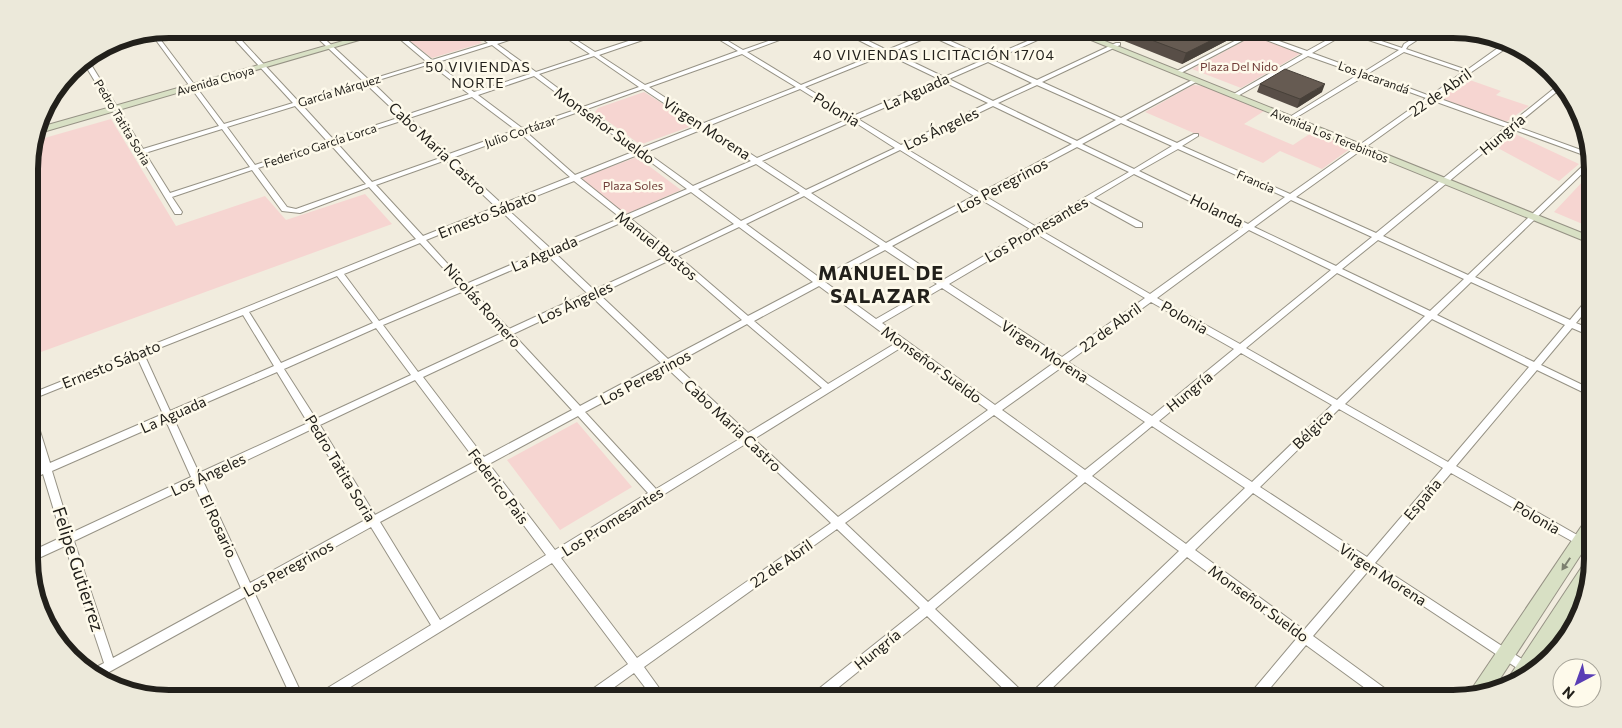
<svg xmlns="http://www.w3.org/2000/svg" width="1622" height="728" font-family="Commissioner,sans-serif">
  <style>
    .green { fill: #f6d5d1 }
    .lines { fill: none; stroke-linecap: round; stroke-linejoin: round }
    .street-casing { stroke: #969285; stroke-width: 2 }
    .secondary-casing { stroke: #969285; stroke-width: 2 }
    .street { fill: #fff; fill-rule: evenodd }
    .secondary { fill: #d8e0c4; fill-rule: evenodd }
    .wall { fill: #584e47 }
    .shaded-wall { fill: #474039 }
    .building { fill: #665b52; stroke: #474039 }
    .oneway { fill: #7d8070 }
    .labels { text-anchor: middle; dominant-baseline: central; stroke-width: 5; stroke-linejoin: round; paint-order: stroke }
    .far-park-label { font-size: 12px; fill: #713e39; stroke: #fefaeb }
    .far-street-label { font-size: 12px; fill: #22201b; stroke: #fefaeb }
    .far-neighbourhood-label { font-size: 14px; letter-spacing: 1px; fill: #22201b; stroke: #fefaeb }
    .street-label { font-size: 15px; fill: #22201b; stroke: #fefaeb }
    .near-street-label { font-size: 18px; fill: #22201b; stroke: #fefaeb }
    .district-label { font-size: 20px; font-weight: bold; letter-spacing: 1px; fill: #22201b; stroke: #fefaeb }
    .rim { fill: none; stroke: #22201b; stroke-width: 6 }
  </style>
  <rect width="100%" height="100%" fill="#f1ecde"/>
  <g class="green">
    <polygon points="447,29 465,29 482,43 432,58 408,40"/>
    <polygon points="1255,35 1303,52 1241,88 1192,69"/>
    <polygon points="1467,79 1501,91 1496,95 1529,106 1506,122 1442,99 1442,97"/>
    <polygon points="1193,85 1203,86 1264,111 1244,124 1293,145 1314,131 1351,148 1322,169 1280,151 1263,163 1145,112"/>
    <polygon points="644,92 692,122 692,126 642,144 638,143 595,112 598,108"/>
    <polygon points="111,119 176,226 265,196 286,220 365,194 392,224 30,356 29,159 34,141"/>
    <polygon points="1513,133 1579,164 1559,181 1496,147"/>
    <polygon points="637,157 681,190 624,215 582,182 582,179 586,176"/>
    <polygon points="1587,177 1592,180 1592,228 1554,212"/>
    <polygon points="577,422 632,487 560,530 507,460"/>
  </g>
  <g class="lines">
    <defs>
      <g id="street">
        <path d="M225,29H231L298,101L363,81L308,29H314L369,80L427,62L388,29H394L432,60L488,43L470,29H476L493,41L533,29H541L540,30L497,44L536,72L590,54L553,29H559L595,52L665,29H673L672,30L599,55L645,85L738,51L702,29H708L743,50L802,29H809L747,52L801,85L882,52L837,29H844L887,50L926,34L916,29H923L931,32L940,29H947L935,34L988,58L1055,29H1062L993,60L1037,80L1116,43H1120V45L1042,82L1121,118L1194,79H1198V81L1126,120L1177,143L1194,134H1198V136L1182,146L1290,194L1426,98L1365,76L1292,120H1288V118L1359,74L1308,56L1236,97H1232V95L1303,54L1253,35L1179,74H1175V72L1248,34L1237,29H1244L1252,32L1257,29H1264L1257,33L1307,51L1343,31L1338,29H1346L1402,48L1404,44L1428,29H1434L1408,46L1406,49L1467,70L1502,45L1456,31V29L1506,43L1509,41L1513,43L1511,44L1521,50L1508,47L1435,97L1510,124L1562,82L1565,85L1515,126L1592,154V164L1475,277L1570,320L1589,297H1592V304L1576,323L1593,330V337L1572,328L1541,365L1593,390V397L1537,370L1456,466L1593,544V553L1451,473L1375,563L1537,669L1532,676H1529L1369,570L1313,636L1394,695L1396,699H1380L1306,645L1261,699H1247L1249,695L1297,638L1187,557L1041,699H1014L927,616L824,699H809L811,695L920,608L837,529L644,667L667,699H654L634,673L598,699H582L584,695L628,664L552,563L331,699H314L316,695L431,625L371,527L254,592L304,699H292L245,597L100,677L91,670L104,663L65,546L30,562V552L62,537L43,474L30,480V472L41,467L30,429V412L33,413L35,415L50,463L163,414L137,357L30,400V394L416,239L369,187L300,213L282,211L252,170L172,197L182,212L181,214H175L82,60L87,58L143,149L219,126L150,32L154,31L224,124L293,103ZM1347,33L1399,50L1364,72L1312,53ZM931,36L983,60L944,77L892,52ZM492,45L530,74L474,92L435,63ZM1404,52L1463,72L1430,96L1369,73ZM742,54L796,87L704,123L649,87ZM887,54L939,79L853,116L805,87ZM594,56L639,87L583,107L539,74ZM988,62L1032,83L993,101L949,79ZM430,64L469,94L406,115L372,82ZM534,76L578,109L522,128L478,95ZM944,82L988,103L901,145L858,119ZM366,84L401,117L333,139L301,104ZM1037,85L1116,120L1077,141L998,103ZM643,89L698,126L641,148L587,109ZM800,89L848,119L757,158L708,126ZM472,97L516,130L449,154L409,118ZM1431,100L1506,127L1376,233L1296,197ZM295,106L327,141L255,165L227,127ZM993,106L1072,144L980,193L905,148ZM581,111L635,151L575,175L525,131ZM404,120L443,157L372,182L336,142ZM853,121L895,148L806,190L762,161ZM1121,123L1172,146L1134,169L1082,144ZM222,129L250,167L170,193L145,153ZM703,129L751,161L693,186L646,152ZM1512,129L1592,158L1590,159L1468,275L1383,236ZM520,133L570,177L502,204L452,158ZM330,144L366,184L296,209L287,207L258,168ZM1077,147L1129,172L1035,226L985,196ZM1178,149L1285,197L1248,224L1139,171ZM900,150L974,196L886,243L811,193ZM640,154L687,189L626,215L580,178ZM446,160L496,207L423,236L376,185ZM756,164L800,193L741,221L698,189ZM1134,174L1243,227L1150,294L1040,230L1089,201L1136,227H1142V223L1094,198ZM574,181L621,218L550,248L506,208ZM691,192L734,224L674,253L631,219ZM804,196L880,246L820,278L746,224ZM980,199L1030,229L943,280L892,246ZM1291,200L1372,237L1336,266L1254,227ZM500,210L543,251L466,284L426,240ZM625,221L668,256L594,290L554,252ZM739,227L813,282L748,316L678,256ZM1249,230L1331,270L1240,344L1157,298ZM1035,233L1145,298L1062,357L949,284ZM1378,240L1464,279L1430,311L1342,269ZM420,243L460,286L379,321L344,274ZM885,250L937,284L876,319L825,282ZM547,255L587,293L509,329L470,288ZM672,259L742,320L668,359L599,294ZM1337,273L1425,316L1337,400L1246,348ZM337,276L373,323L281,363L249,312ZM1471,282L1565,325L1534,362L1437,315ZM819,286L896,343L828,384L754,321ZM942,288L1055,362L995,405L882,323ZM464,291L502,333L418,372L383,325ZM592,297L661,363L580,406L513,334ZM1151,302L1234,349L1152,416L1068,362ZM243,315L274,366L170,411L144,354ZM1432,319L1529,367L1448,462L1345,404ZM747,324L822,388L748,433L674,364ZM376,328L411,375L316,419L284,369ZM506,338L572,410L484,457L423,377ZM902,347L988,410L838,517L754,439ZM1241,353L1332,405L1252,482L1159,421ZM1062,367L1145,422L1085,470L1002,410ZM667,368L741,438L656,489L585,412ZM277,372L308,423L199,473L173,417ZM415,380L476,461L375,515L320,425ZM1339,409L1443,468L1367,557L1260,487ZM994,415L1078,476L928,602L845,523ZM578,416L648,493L555,550L489,464ZM166,421L191,477L71,533L52,471ZM1152,426L1245,488L1186,544L1092,476ZM312,429L367,519L250,583L203,481ZM747,443L831,523L637,658L561,558ZM481,468L546,555L440,620L380,522ZM1085,482L1179,551L1029,695L1028,698L1026,695L935,609ZM194,484L241,588L113,658L74,541ZM1253,493L1360,565L1304,630L1195,550Z"/>
        <polygon points="1555,618 1571,627 1565,635 1551,627 1549,623 1551,619"/>
      </g>
      <g id="secondary">
        <polygon points="385,29 397,29 36,134 37,128"/>
        <polygon points="1064,29 1075,29 1592,237 1592,244"/>
        <polygon points="1593,516 1593,536 1494,688 1472,696 1471,693 1473,687 1587,518"/>
        <polygon points="1593,557 1588,586 1531,676 1510,683 1509,680 1511,674 1587,559"/>
      </g>
    </defs>
    <use href="#street" class="street-casing"/>
    <use href="#secondary" class="secondary-casing"/>
    <use href="#street" class="street"/>
    <use href="#secondary" class="secondary"/>
  </g>
  <g class="wall">
    <polygon points="1094,29 1149,29 1167,36 1180,29 1178,29 1234,29 1230,39 1182,64"/>
    <polygon points="1260,84 1322,92 1297,108 1257,92"/>
  </g>
  <g class="shaded-wall">
    <polygon points="1234,29 1230,39 1182,64 1186,53"/>
    <polygon points="1325,84 1322,92 1297,108 1300,99"/>
  </g>
  <g class="building">
    <polygon points="1122,29 1149,29 1167,36 1181,29 1234,29 1186,53"/>
    <polygon points="1285,69 1325,84 1300,99 1260,84"/>
  </g>
  <defs><path id="oneway-solid" d="M-6-.8H1V-3.2L6.5 0L1 3.2V.8H-6Z" transform="scale(1.25)"/></defs>
  <use class="oneway" href="#oneway-solid" transform="translate(1566 564) rotate(124)"/>
  <g class="labels">
    <g class="far-park-label">
      <text x="1239" y="66">Plaza Del Nido</text>
      <text x="633" y="185">Plaza Soles</text>
    </g>
    <g class="far-street-label">
      <text transform="translate(1374 77) rotate(20)">Los Jacarandá</text>
      <text transform="translate(215 80) rotate(-16)">Avenida Choya</text>
      <text transform="translate(339 90) rotate(-17)">García Márquez</text>
      <text transform="translate(123 122) rotate(59)">Pedro Tatita Soria</text>
      <text transform="translate(520 131) rotate(-19)">Julio Cortázar</text>
      <text transform="translate(1330 135) rotate(22)">Avenida Los Terebintos</text>
      <text transform="translate(320 145) rotate(-18)">Federico García Lorca</text>
      <text transform="translate(1256 181) rotate(24)">Francia</text>
    </g>
    <g class="far-neighbourhood-label">
      <text x="934" y="54">40 VIVIENDAS LICITACIÓN 17/04</text>
      <text x="478" y="66">50 VIVIENDAS<tspan x="478" dy="16">NORTE</tspan></text>
    </g>
    <g class="street-label">
      <text transform="translate(916 91) rotate(-24)">La Aguada</text>
      <text transform="translate(1440 92) rotate(-35)">22 de Abril</text>
      <text transform="translate(837 109) rotate(31)">Polonia</text>
      <text transform="translate(605 125) rotate(36)">Monseñor Sueldo</text>
      <text transform="translate(707 128) rotate(33)">Virgen Morena</text>
      <text transform="translate(941 128) rotate(-25)">Los Ángeles</text>
      <text transform="translate(1502 134) rotate(-40)">Hungría</text>
      <text transform="translate(438 148) rotate(43)">Cabo Maria Castro</text>
      <text transform="translate(1002 185) rotate(-28)">Los Peregrinos</text>
      <text transform="translate(1217 210) rotate(26)">Holanda</text>
      <text transform="translate(487 214) rotate(-22)">Ernesto Sábato</text>
      <text transform="translate(1036 229) rotate(-30)">Los Promesantes</text>
      <text transform="translate(657 245) rotate(39)">Manuel Bustos</text>
      <text transform="translate(544 253) rotate(-23)">La Aguada</text>
      <text transform="translate(575 302) rotate(-25)">Los Ángeles</text>
      <text transform="translate(483 305) rotate(48)">Nicolás Romero</text>
      <text transform="translate(1185 317) rotate(30)">Polonia</text>
      <text transform="translate(1110 327) rotate(-36)">22 de Abril</text>
      <text transform="translate(1045 351) rotate(33)">Virgen Morena</text>
      <text transform="translate(111 364) rotate(-22)">Ernesto Sábato</text>
      <text transform="translate(932 364) rotate(36)">Monseñor Sueldo</text>
      <text transform="translate(645 377) rotate(-28)">Los Peregrinos</text>
      <text transform="translate(1189 391) rotate(-39)">Hungría</text>
      <text transform="translate(173 414) rotate(-24)">La Aguada</text>
      <text transform="translate(733 425) rotate(43)">Cabo Maria Castro</text>
      <text transform="translate(1312 429) rotate(-44)">Bélgica</text>
      <text transform="translate(341 468) rotate(59)">Pedro Tatita Soria</text>
      <text transform="translate(208 474) rotate(-25)">Los Ángeles</text>
      <text transform="translate(499 486) rotate(53)">Federico Pais</text>
      <text transform="translate(1422 499) rotate(-50)">España</text>
      <text transform="translate(1537 517) rotate(30)">Polonia</text>
      <text transform="translate(612 521) rotate(-32)">Los Promesantes</text>
      <text transform="translate(219 526) rotate(65)">El Rosario</text>
      <text transform="translate(781 563) rotate(-35)">22 de Abril</text>
      <text transform="translate(288 568) rotate(-29)">Los Peregrinos</text>
      <text transform="translate(1383 574) rotate(33)">Virgen Morena</text>
      <text transform="translate(1259 603) rotate(36)">Monseñor Sueldo</text>
      <text transform="translate(877 649) rotate(-39)">Hungría</text>
    </g>
    <g class="near-street-label">
      <text transform="translate(79 569) rotate(72)">Felipe Gutierrez</text>
    </g>
    <g class="district-label">
      <text x="881" y="272">MANUEL DE<tspan x="881" dy="23">SALAZAR</tspan></text>
    </g>
  </g>
  <path d="M0 0H1622V728H0ZM169 38H1453A131 131 0 0 1 1584 169V559A131 131 0 0 1 1453 690H169A131 131 0 0 1 38 559V169A131 131 0 0 1 169 38Z" fill="#ece9da" fill-rule="evenodd"/>
  <path class="rim" d="M169 38H1453A131 131 0 0 1 1584 169V559A131 131 0 0 1 1453 690H169A131 131 0 0 1 38 559V169A131 131 0 0 1 169 38Z"/>
  <g transform="translate(1577 683) rotate(221)"><circle r="24" fill="#fefaeb" stroke="#a6a398"/>
  <path d="M0-4L9 19L0 12L-9 19Z" fill="#593db5"/>
  <text y="-8" font-size="14" font-weight="bold" text-anchor="middle" fill="#22201b">N</text>
  </g>
</svg>
